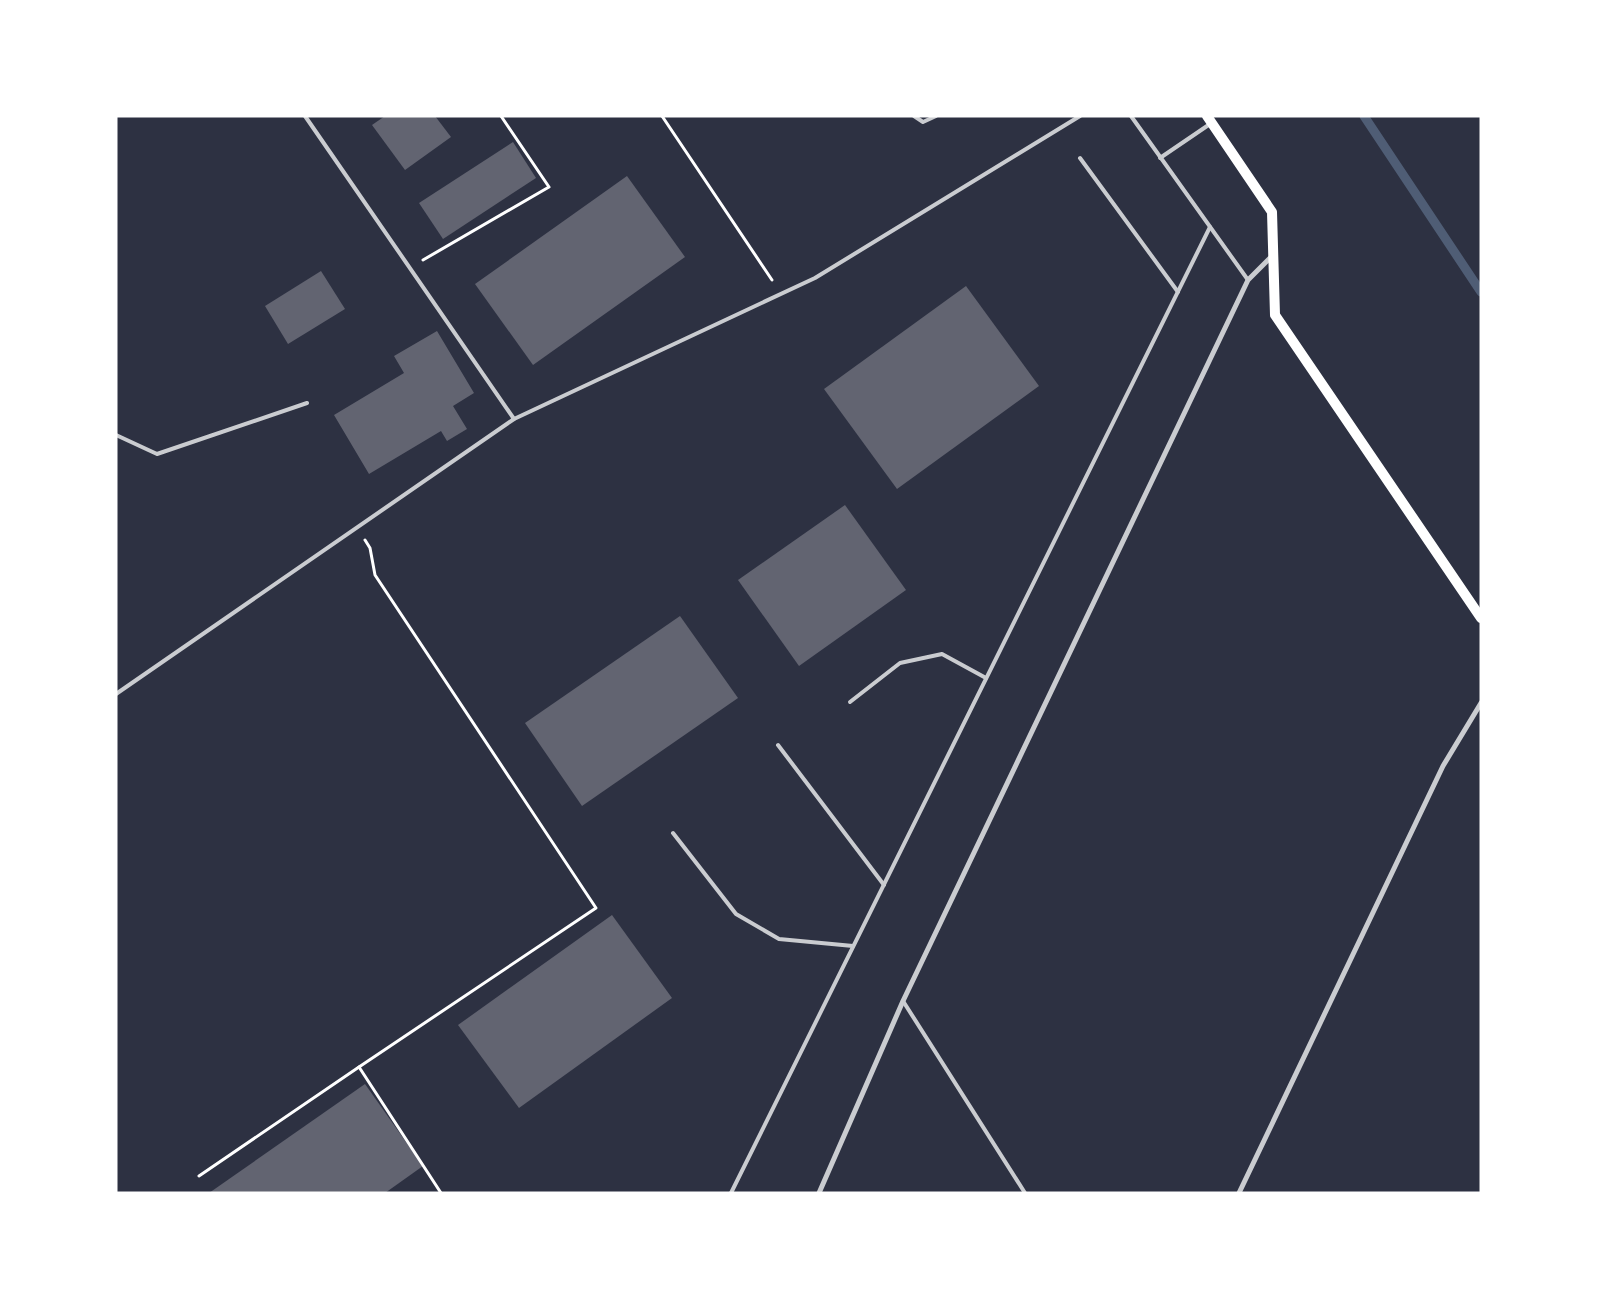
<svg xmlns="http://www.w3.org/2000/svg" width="1597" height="1309" font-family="Roboto,sans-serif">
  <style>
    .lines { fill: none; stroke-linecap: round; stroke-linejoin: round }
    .stream { stroke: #4f5d75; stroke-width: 9 }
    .building { fill: #626471 }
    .path { stroke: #fff; stroke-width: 3 }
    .service { stroke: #caccd0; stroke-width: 4 }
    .minor { stroke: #caccd0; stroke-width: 5 }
    .secondary { stroke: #fff; stroke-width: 10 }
  </style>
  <rect width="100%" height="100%" fill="#2d3142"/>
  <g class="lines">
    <polyline class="stream" points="1364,116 1481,292"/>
  </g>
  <g class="building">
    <polygon points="385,116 435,116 451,137 405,170 372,125"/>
    <polygon points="513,142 536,178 443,239 419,203"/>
    <polygon points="627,176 685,257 533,365 475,284"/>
    <polygon points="321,271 345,309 288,344 265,306"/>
    <polygon points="966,286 1039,386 897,489 824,389"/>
    <polygon points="437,331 474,393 453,406 467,429 447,441 441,431 369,474 334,415 404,373 394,356"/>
    <polygon points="845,505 906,590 799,666 738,580"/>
    <polygon points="680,616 738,698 582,806 525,723"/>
    <polygon points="612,915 672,998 519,1108 458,1025"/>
    <polygon points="365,1084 423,1166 385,1193 209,1193"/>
  </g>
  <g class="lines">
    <g class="path">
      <polyline points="662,116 772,280"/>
      <polyline points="423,260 549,187 501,116"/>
      <polyline points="365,540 370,548 375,575 596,908 359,1067 441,1193"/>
      <polyline points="199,1176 359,1067"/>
    </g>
    <g class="service">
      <polyline points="914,116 923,122 936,116"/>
      <polyline points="1131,116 1248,280"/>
      <polyline points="1080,158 1178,292"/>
      <polyline points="1160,158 1210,124"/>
      <polyline points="514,419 815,278 1080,116"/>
      <polyline points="116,435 157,454 307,403"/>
      <polyline points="116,694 514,419 305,116"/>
      <polyline points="850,702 900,663 942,654 986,678"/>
      <polyline points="778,745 884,885"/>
      <polyline points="673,833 736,914 779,939 853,946"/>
      <polyline points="903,1001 1025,1193"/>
      <polyline points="731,1193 1210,227"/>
    </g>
    <g class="minor">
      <polyline points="819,1193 903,1001 1248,280 1272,256"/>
      <polyline points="1239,1193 1443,766 1481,703"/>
    </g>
    <polyline class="secondary" points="1207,116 1272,212 1275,315 1481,618"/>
  </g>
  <rect width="1597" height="1309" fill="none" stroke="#ffffff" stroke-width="235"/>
</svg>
